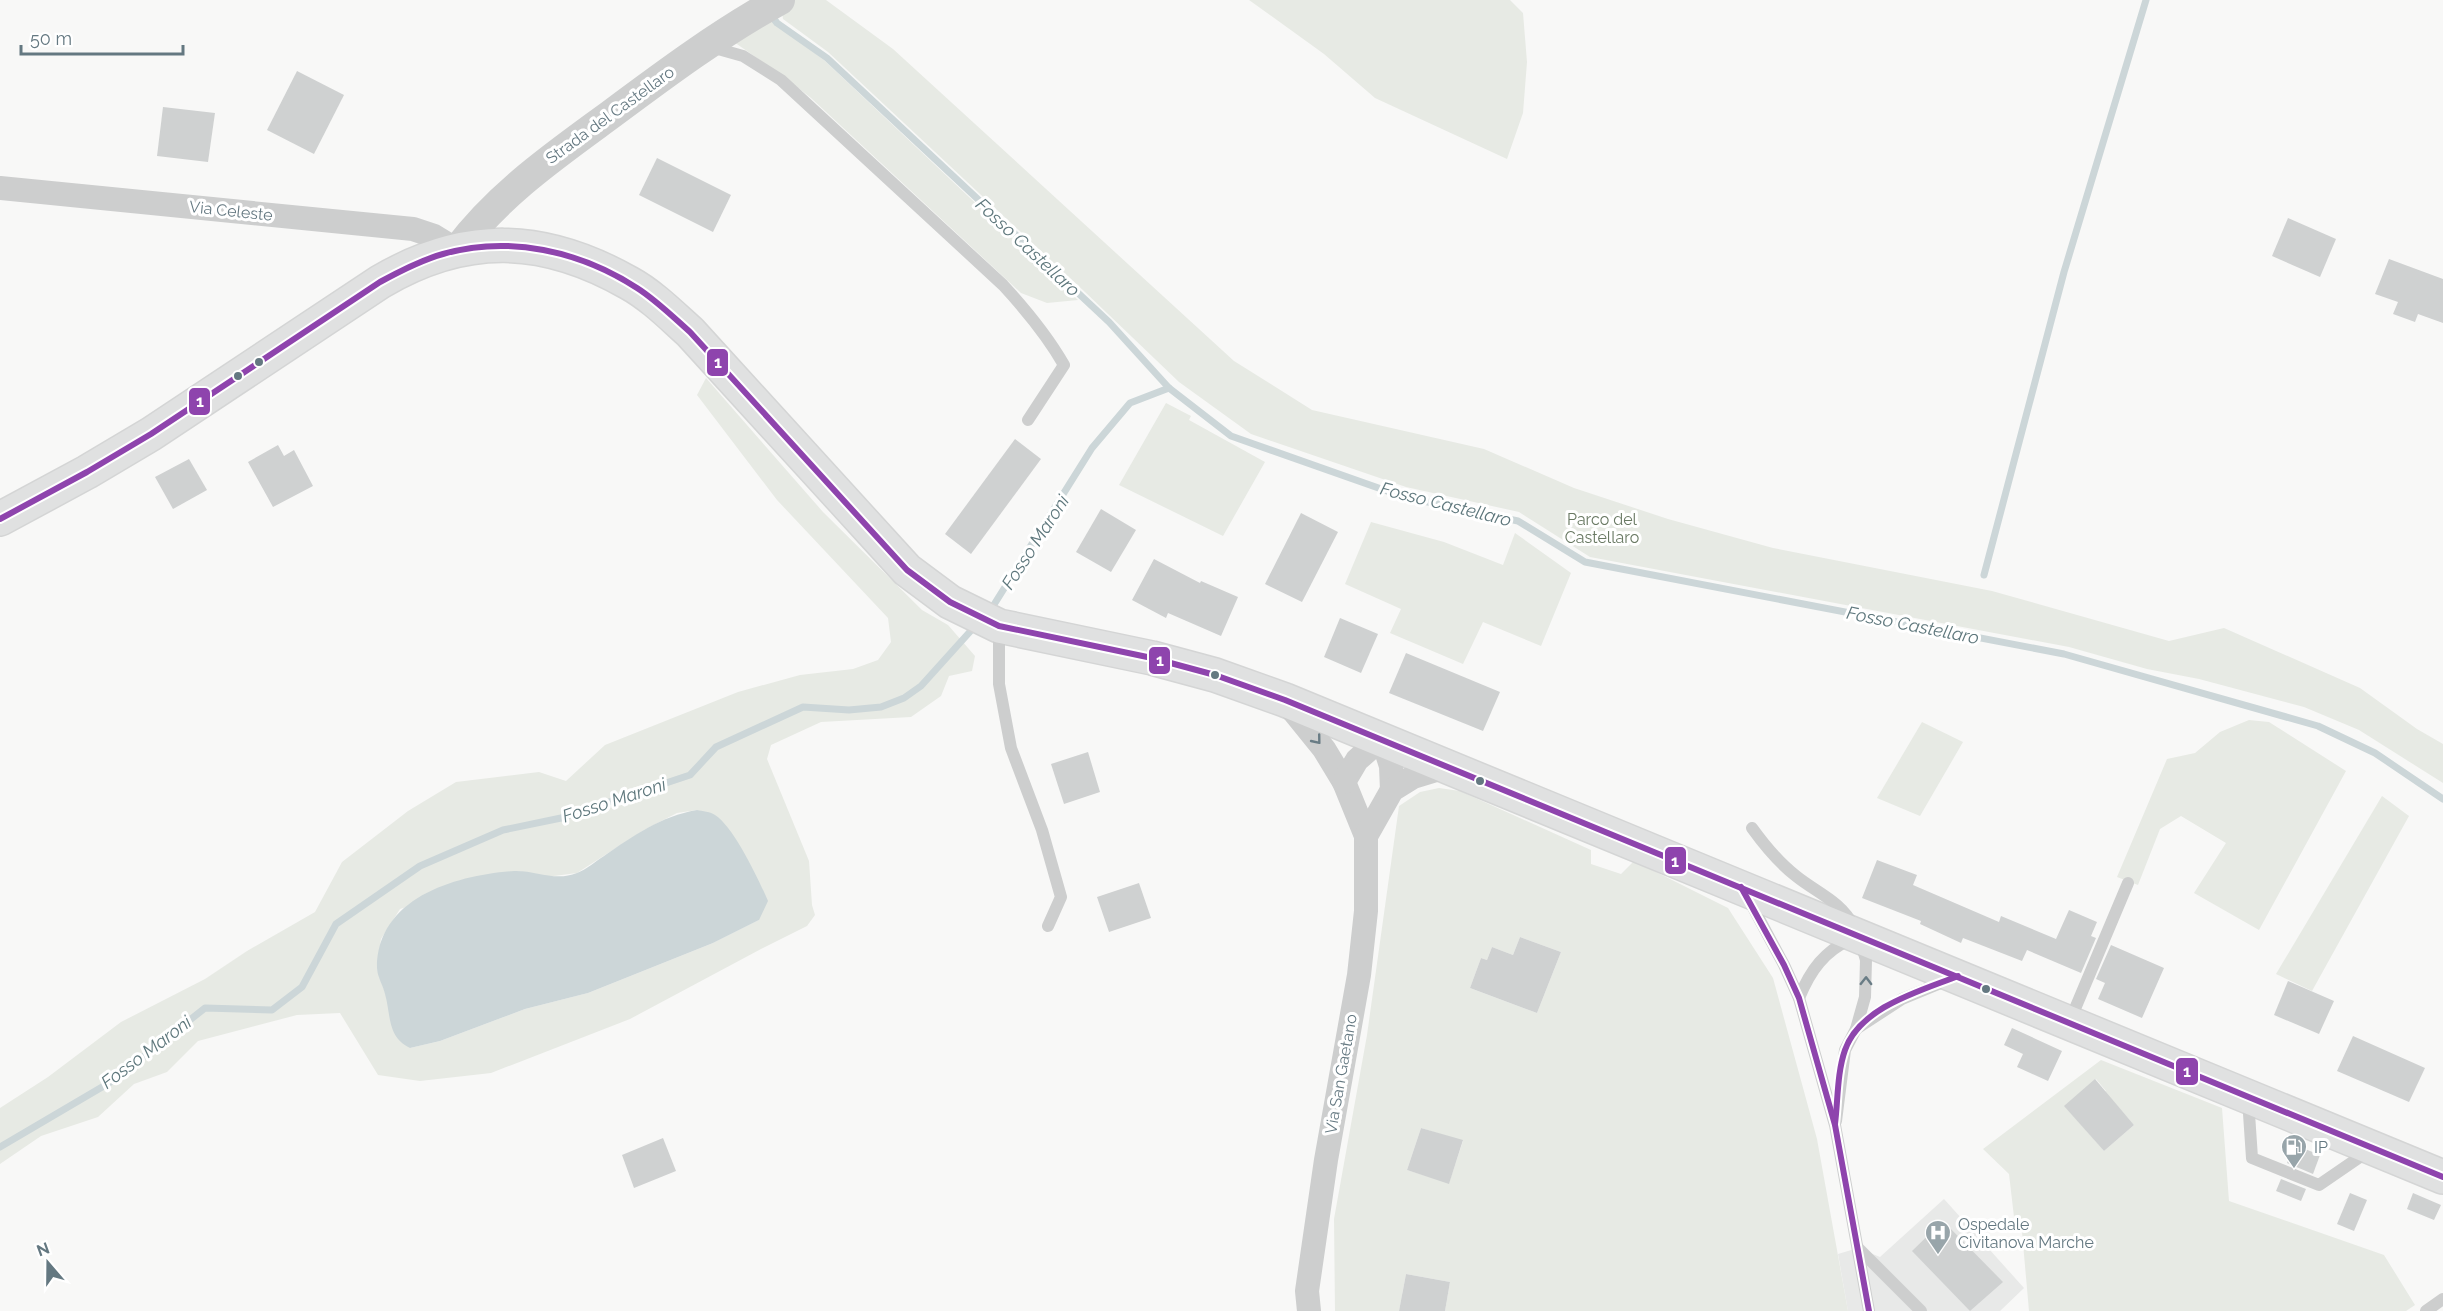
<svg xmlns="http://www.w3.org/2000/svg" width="2443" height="1311" font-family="Raleway,sans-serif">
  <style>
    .built { fill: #e8e9e8 }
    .green { fill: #e7eae4; fill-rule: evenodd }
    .water { fill: #ccd6d8 }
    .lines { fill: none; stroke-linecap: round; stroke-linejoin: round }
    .stream { stroke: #ccd6d8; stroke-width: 7 }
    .building { fill: #cfd1d1 }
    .secondary-casing { stroke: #d4d5d5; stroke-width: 36 }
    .service { stroke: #cdcece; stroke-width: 12 }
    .minor { stroke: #cdcece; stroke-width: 24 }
    .tertiary { stroke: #cdcece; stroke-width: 30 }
    .secondary { stroke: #e0e1e1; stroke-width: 33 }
    .bus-1-casing { stroke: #fff; stroke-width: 10 }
    .bus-1 { stroke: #8e44ad; stroke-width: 6 }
    .oneway { stroke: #697c85 }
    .bus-dot { fill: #647881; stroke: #fff; stroke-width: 2 }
    .labels { text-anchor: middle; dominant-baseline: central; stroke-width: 6; stroke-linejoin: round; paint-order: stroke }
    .street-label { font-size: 16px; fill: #647881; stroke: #fff }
    .park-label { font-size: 16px; fill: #697963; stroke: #fff }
    .poi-label { font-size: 16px; fill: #647881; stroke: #fff; text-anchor: start }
    .water-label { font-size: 18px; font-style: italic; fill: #5e777c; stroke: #fff }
    .line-badge { stroke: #fff; stroke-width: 2 }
    .badge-label { font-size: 16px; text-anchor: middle; font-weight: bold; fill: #fff }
  </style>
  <rect width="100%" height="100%" fill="#f8f8f7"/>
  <polygon class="built" points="1944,1199 2024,1288 2000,1311 1848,1311 1838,1254 1858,1248 1880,1257"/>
  <g class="green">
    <polygon points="780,0 826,0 893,49 1234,361 1312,410 1484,449 1574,488 1668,519 1773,548 1992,591 2169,641 2224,628 2360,688 2417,729 2443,744 2443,783 2359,730 2304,707 2199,679 2147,669 2069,647 1590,557 1519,512 1406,487 1251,434 1179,382 1085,292 828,52 783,19"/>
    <polygon points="1249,0 1510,0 1523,13 1527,62 1523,113 1507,159 1375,98 1324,54"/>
    <polygon points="770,20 824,60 1078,300 1047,303 1021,293 811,98 787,79 734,42"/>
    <path d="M706,378L823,512L922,610L948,625L975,656L972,671L949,676L941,696L911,717L821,722L771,745L767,759L809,861L812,905L815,915L807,926L761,949L630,1019L491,1073L420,1081L378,1075L340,1013L297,1015L198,1041L167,1072L134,1084L98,1117L41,1136L0,1164V1108L48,1077L121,1022L205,979L247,951L315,912L342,862L408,811L456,782L539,772L566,781L605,745L738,692L800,675L853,669L878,660L891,642L888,618L777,500L697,395ZM697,810L759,920L713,943L588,993L525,1009L440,1041L410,1048L386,995L377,970L381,939L400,909L518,871L546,877L577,873L644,830L677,813Z"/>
    <polygon points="1166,403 1191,416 1189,420 1265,462 1223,536 1119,485"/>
    <polygon points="1371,522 1444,542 1503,565 1515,533 1571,573 1541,646 1483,622 1463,664 1390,633 1401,609 1345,584"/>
    <polygon points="2249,720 2269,722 2346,771 2259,930 2194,893 2226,843 2181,816 2160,829 2138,885 2117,877 2167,759 2195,753 2220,732"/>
    <polygon points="1922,722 1963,742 1920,816 1877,798"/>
    <path d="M1439,788L1460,791L1591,850V864L1621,874L1634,861L1728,908L1773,978L1817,1139L1848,1311H1445L1450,1282L1406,1274L1399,1311H1335L1334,1219L1367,1035L1399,806L1420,792ZM1520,937L1561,952L1537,1013L1470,988L1481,958L1487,960L1492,947L1513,955ZM1421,1128L1463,1141L1449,1183L1407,1170Z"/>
    <polygon points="2382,796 2409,816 2312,991 2276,974"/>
    <path d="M2101,1060L2222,1108L2229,1201L2384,1255L2415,1305L2406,1311H2029L2022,1232L2014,1217L2009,1174L1983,1149ZM2096,1079L2106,1091L2085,1109L2113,1101L2134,1125L2104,1151L2065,1106Z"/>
  </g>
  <path class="water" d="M697,810C702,811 711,812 715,815C734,827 759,880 768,901L759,920L713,943L588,993L525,1009L440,1041L410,1048C387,1037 391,1015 385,994C383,985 377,976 377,968C377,897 457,875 514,871C535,870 555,882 577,873C586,870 596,861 604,856C633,836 661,816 697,810Z"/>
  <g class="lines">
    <g class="stream">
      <polyline points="770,14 777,23 827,58 1109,322 1169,388 1231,436 1404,497 1518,521 1585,562 2064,654 2318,726 2375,753 2443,799"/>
      <polyline points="1984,575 2064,272 2146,0"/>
      <polyline points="990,611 1092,448 1130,403 1169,388"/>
      <polyline points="0,1147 114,1080 205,1008 272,1010 302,987 336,924 420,866 503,830 561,818 690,775 716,747 803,707 849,710 881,707 904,698 921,686 976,625"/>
    </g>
  </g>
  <g class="building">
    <polygon points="297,71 344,95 314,154 267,130"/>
    <polygon points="163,107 215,113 208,162 157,156"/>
    <polygon points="657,158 731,195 713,232 639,195"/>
    <polygon points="2288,218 2336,239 2320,277 2272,256"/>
    <polygon points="2389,259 2443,279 2443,323 2418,314 2415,322 2393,314 2398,302 2375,294"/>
    <polygon points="1015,439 1041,459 971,554 945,534"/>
    <polygon points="278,445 284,456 294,450 313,486 273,507 248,462"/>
    <polygon points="189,459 207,490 173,509 155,477"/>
    <polygon points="1101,509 1136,530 1111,572 1076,552"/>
    <polygon points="1301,513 1338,532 1302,602 1265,584"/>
    <polygon points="1154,559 1200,583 1201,581 1238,597 1221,636 1168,613 1166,618 1132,600"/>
    <polygon points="1340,618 1378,634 1361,673 1324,657"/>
    <polygon points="1406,653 1500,692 1483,731 1389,693"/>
    <polygon points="1088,752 1100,792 1064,804 1051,764"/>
    <polygon points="1877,860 1917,875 1913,885 1999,922 2001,916 2056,939 2069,910 2097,922 2091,936 2096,938 2081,973 2027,950 2022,961 1963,938 1961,943 1920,924 1921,921 1862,898"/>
    <polygon points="1139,883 1151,918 1109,932 1097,897"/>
    <polygon points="1520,937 1561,952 1537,1013 1470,988 1481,958 1487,960 1492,947 1513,955"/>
    <polygon points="2111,945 2164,968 2142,1018 2098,999 2105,983 2096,979"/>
    <polygon points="2288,981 2334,1001 2319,1034 2274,1015"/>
    <polygon points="2012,1028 2062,1051 2048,1081 2017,1067 2023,1054 2004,1045"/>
    <polygon points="2353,1036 2425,1068 2409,1102 2337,1071"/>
    <polygon points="2095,1079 2134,1125 2104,1151 2064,1106"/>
    <polygon points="1421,1128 1463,1140 1449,1184 1407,1170"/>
    <polygon points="663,1138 676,1171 634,1188 622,1155"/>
    <polygon points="2295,1145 2320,1155 2313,1174 2287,1163"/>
    <polygon points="2281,1179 2306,1189 2301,1201 2276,1191"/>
    <polygon points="2350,1193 2367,1200 2354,1231 2337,1224"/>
    <polygon points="2413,1193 2441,1205 2434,1220 2407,1209"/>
    <polygon points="1943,1221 2003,1282 1970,1311 1912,1251"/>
    <polygon points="1406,1274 1450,1282 1445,1311 1399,1311"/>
  </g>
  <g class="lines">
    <defs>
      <path id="secondary" d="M0,519L87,472L151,434L380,282C465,232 543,234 629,283C651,295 671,315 690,332L907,570L950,602L999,626L1152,658L1215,675L1285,700L2443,1177"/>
    </defs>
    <use href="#secondary" class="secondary-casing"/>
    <g class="service">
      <path d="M711,47L743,56L781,80L1003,285C1026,310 1047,335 1064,365L1028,420"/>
      <polyline points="999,628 999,684 1011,748 1042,830 1061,897 1048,926"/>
      <path d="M1752,828C1765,846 1778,862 1796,876C1817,893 1841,901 1854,927"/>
      <polyline points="1748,898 1784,965 1799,998 1835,1125 1869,1311"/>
      <path d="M1799,998C1811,969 1824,952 1852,938"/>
      <polyline points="2069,1023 2128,883"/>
      <polyline points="1856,1029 1902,999 1948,980"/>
      <polyline points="2248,1099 2252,1158 2319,1185 2370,1150"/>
      <polyline points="1836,1121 1845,1050 1856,1029 1865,997 1866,960 1861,943"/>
      <polyline points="1858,1248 1921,1311"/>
      <polyline points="2426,1311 2443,1299"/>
    </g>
    <g class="minor">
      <polyline points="0,188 413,229 434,236 457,250"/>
      <polyline points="1286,702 1324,749 1344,782 1366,836 1366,911 1359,975 1326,1160 1307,1291 1309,1311"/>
      <polyline points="1344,782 1357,760 1382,738 1391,766 1392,790"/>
      <polyline points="1366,836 1392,790 1413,777 1449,766"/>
    </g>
    <path class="tertiary" d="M457,250C499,194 554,156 610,115C665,74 720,33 780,0"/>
    <use href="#secondary" class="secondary"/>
    <defs>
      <g id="bus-1">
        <path d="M0,519L87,472L151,434L380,282C400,271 421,260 443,254C509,235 580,251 637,288C656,300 673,317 690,332L907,570L950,602L999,626L1152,658L1215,675L1285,700L2443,1177"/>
        <polyline points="1741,887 1784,965 1799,998 1835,1125 1869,1311"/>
        <path d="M1835,1124C1838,1100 1837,1073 1845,1050C1860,1007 1920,991 1958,976"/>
      </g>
    </defs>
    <use href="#bus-1" class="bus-1-casing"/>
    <use href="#bus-1" class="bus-1"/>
  </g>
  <defs><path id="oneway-chevron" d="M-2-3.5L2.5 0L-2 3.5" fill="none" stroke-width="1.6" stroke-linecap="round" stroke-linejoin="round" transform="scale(1.5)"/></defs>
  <g class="oneway">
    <use href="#oneway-chevron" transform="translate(1317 740) rotate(51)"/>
    <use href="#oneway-chevron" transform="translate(1866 981) rotate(-89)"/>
  </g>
  <defs>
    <symbol id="fuel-pin" viewBox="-11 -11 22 30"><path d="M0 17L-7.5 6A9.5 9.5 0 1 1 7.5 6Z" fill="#98a5aa" stroke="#fff"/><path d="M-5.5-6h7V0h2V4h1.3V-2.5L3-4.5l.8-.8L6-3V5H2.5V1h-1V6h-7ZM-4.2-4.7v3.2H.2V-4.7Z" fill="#fff"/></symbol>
    <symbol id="hospital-pin" viewBox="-11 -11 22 30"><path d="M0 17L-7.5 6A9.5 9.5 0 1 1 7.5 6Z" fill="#98a5aa" stroke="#fff"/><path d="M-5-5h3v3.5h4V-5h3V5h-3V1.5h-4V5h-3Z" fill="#fff"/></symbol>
  </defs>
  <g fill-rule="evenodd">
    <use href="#fuel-pin" x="2279" y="1132" width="30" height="40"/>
    <use href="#hospital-pin" x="1923" y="1218" width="30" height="40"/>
  </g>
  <g class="bus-dot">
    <circle cx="259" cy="362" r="5"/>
    <circle cx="238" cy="376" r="5"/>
    <circle cx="1215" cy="675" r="5"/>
    <circle cx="1480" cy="781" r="5"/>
    <circle cx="1986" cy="989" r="5"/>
  </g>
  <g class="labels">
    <g class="street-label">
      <text transform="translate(610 115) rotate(-36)">Strada del Castellaro</text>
      <text transform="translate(231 211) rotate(6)">Via Celeste</text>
      <text transform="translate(1341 1074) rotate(-80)">Via San Gaetano</text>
    </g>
    <g class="park-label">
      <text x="1602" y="519">Parco del<tspan x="1602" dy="18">Castellaro</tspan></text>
    </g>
    <g class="poi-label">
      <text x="2314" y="1147">IP</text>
      <text x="1958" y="1224">Ospedale<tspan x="1958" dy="18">Civitanova Marche</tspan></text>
    </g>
    <g class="water-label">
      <text transform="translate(1028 247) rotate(43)">Fosso Castellaro</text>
      <text transform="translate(1446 504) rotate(14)">Fosso Castellaro</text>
      <text transform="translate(1035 542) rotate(-57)">Fosso Maroni</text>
      <text transform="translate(1913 625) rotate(11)">Fosso Castellaro</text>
      <text transform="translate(614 800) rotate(-18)">Fosso Maroni</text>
      <text transform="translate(146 1052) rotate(-37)">Fosso Maroni</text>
    </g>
  </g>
  <g class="line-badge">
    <rect x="706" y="348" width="23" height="29" rx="6" fill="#8e44ad"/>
    <rect x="188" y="387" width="23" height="29" rx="6" fill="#8e44ad"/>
    <rect x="1148" y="646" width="23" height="29" rx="6" fill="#8e44ad"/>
    <rect x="1664" y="846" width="23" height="29" rx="6" fill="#8e44ad"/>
    <rect x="2175" y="1057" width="24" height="29" rx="6" fill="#8e44ad"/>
  </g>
  <g class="badge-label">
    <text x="718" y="368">1</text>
    <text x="200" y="407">1</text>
    <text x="1160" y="666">1</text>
    <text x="1675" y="867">1</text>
    <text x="2187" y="1077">1</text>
  </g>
  <g transform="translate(48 1263) rotate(340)" stroke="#ffffff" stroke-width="4.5" paint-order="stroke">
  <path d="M0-4.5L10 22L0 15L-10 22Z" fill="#647881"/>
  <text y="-9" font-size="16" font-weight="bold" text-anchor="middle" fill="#647881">N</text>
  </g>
  <path d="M21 45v9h162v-9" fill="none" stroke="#647881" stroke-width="3"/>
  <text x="30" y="45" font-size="18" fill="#647881" stroke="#ffffff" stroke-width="4.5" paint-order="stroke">50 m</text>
</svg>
